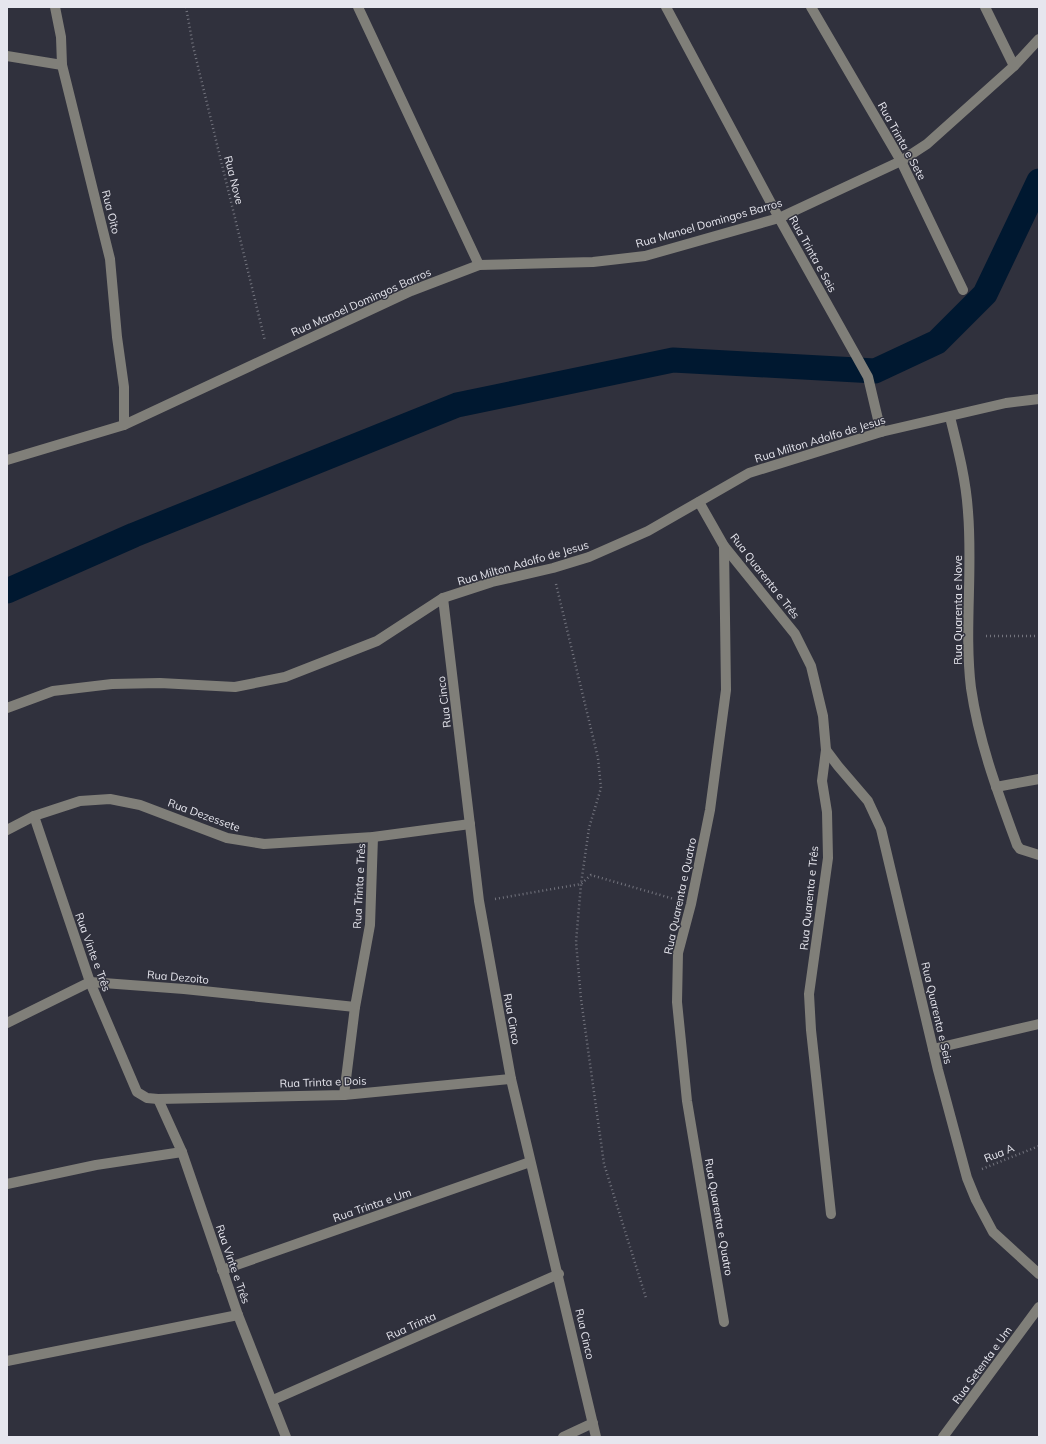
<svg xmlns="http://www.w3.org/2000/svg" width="1046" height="1444" font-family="Mulish,sans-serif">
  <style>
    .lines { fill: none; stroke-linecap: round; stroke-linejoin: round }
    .canal { stroke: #001830; stroke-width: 25 }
    .path { stroke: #73747e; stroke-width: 2.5; stroke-dasharray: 1 3; stroke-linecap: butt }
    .minor { stroke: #807f79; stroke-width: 10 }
    .labels { text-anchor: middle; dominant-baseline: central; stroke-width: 3; stroke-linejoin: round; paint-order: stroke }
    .street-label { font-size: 11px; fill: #e6e6ee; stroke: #30313d }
  </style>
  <rect width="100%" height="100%" fill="#30313d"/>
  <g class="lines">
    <polyline class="canal" points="7,591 134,535 457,405 673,360 875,371 937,342 985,294 1039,181"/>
    <g class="path">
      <polyline points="186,7 193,46 265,341"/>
      <polyline points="556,584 598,758 601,788 589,828 581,884 576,942 581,999 604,1164 646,1298"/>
      <polyline points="986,636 1039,636"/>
      <polyline points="495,899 581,884 591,875 674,899"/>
      <polyline points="982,1169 1039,1146"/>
    </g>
    <g class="minor">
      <polyline points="55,7 61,37 62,65 110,259 117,337 124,387 124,425"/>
      <polyline points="358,7 479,265"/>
      <polyline points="666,7 779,218 868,377 881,432"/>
      <polyline points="811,7 901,161 963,290"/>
      <polyline points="985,7 1014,66"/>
      <polyline points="7,56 62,65"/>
      <path d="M950,417C958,449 966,480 968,512C973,571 964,630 971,688C979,743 998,793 1017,845L1020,849L1039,855"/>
      <polyline points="7,460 124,425 411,291 479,265 593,262 645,256 779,218 901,161 927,144 1014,66 1039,39"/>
      <polyline points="699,502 724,546 795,634 811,666 823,716 826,750 822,781 827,812 828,858 809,994 811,1030 831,1214"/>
      <polyline points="443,598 479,901 511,1079 596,1437"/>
      <polyline points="7,708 53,691 112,684 160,683 235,687 285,677 377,641 443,598 492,582 553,568 589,557 648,531 749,473 881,432 1006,403 1039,399"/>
      <polyline points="826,750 838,766 868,801 881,829 938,1070 967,1178 976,1200 993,1232 1039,1274"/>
      <polyline points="996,787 1039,779"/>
      <polyline points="34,816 90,982 137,1092 147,1098 158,1099 344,1095 511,1079"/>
      <polyline points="7,830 34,816 80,801 110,799 140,805 227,838 264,844 373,837 470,824"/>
      <polyline points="7,1023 90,982 184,989 355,1007"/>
      <polyline points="933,1049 1039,1024"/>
      <polyline points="344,1095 355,1007 370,925 373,837"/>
      <polyline points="158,1099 182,1152 238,1315 286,1437"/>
      <polyline points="7,1184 96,1165 182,1152"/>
      <polyline points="222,1270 530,1162"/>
      <polyline points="724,1322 687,1101 677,1002 678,953 691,904 710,810 726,690 724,546"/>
      <polyline points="7,1361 238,1315"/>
      <polyline points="273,1400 559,1274"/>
      <polyline points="563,1437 593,1423"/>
      <polyline points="943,1437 1039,1307"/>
    </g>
  </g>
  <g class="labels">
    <g class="street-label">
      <text transform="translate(902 141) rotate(61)">Rua Trinta e Sete</text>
      <text transform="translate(234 180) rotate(76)">Rua Nove</text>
      <text transform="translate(111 212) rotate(76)">Rua Oito</text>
      <text transform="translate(709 223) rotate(-16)">Rua Manoel Domingos Barros</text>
      <text transform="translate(813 254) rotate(61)">Rua Trinta e Seis</text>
      <text transform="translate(361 302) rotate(-24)">Rua Manoel Domingos Barros</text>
      <text transform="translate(820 439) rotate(-17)">Rua Milton Adolfo de Jesus</text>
      <text transform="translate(523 563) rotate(-16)">Rua Milton Adolfo de Jesus</text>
      <text transform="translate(765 576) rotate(52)">Rua Quarenta e Três</text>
      <text transform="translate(958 610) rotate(-90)">Rua Quarenta e Nove</text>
      <text transform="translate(444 702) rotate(-97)">Rua Cinco</text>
      <text transform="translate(204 815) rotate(20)">Rua Dezessete</text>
      <text transform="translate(359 886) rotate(-87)">Rua Trinta e Três</text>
      <text transform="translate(680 896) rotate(-78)">Rua Quarenta e Quatro</text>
      <text transform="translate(809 898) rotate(-84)">Rua Quarenta e Três</text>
      <text transform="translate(93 952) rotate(70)">Rua Vinte e Três</text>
      <text transform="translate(178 977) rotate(5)">Rua Dezoito</text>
      <text transform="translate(937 1013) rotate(77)">Rua Quarenta e Seis</text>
      <text transform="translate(512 1019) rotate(80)">Rua Cinco</text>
      <text transform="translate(323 1082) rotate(-2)">Rua Trinta e Dois</text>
      <text transform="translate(999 1153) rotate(-22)">Rua A</text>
      <text transform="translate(372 1205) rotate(-19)">Rua Trinta e Um</text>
      <text transform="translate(719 1217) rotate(80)">Rua Quarenta e Quatro</text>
      <text transform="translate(233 1264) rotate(71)">Rua Vinte e Três</text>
      <text transform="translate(411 1326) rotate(-24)">Rua Trinta</text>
      <text transform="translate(585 1334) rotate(77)">Rua Cinco</text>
      <text transform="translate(982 1365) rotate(-54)">Rua Setenta e Um</text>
    </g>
  </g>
  <rect width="1046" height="1444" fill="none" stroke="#e6e6ee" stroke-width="16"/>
</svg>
